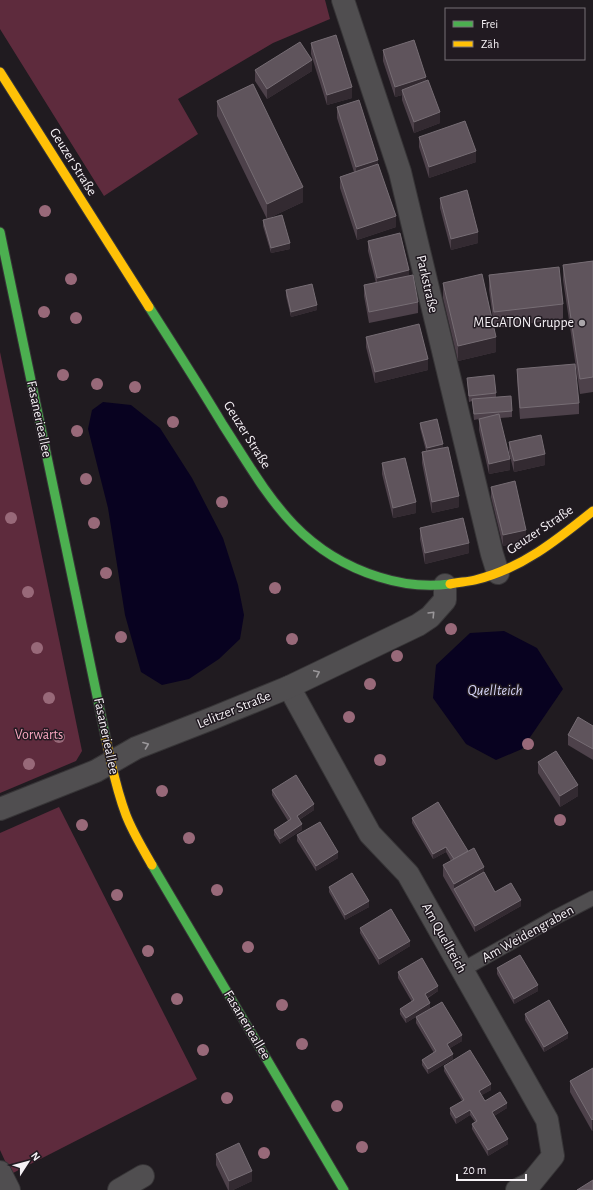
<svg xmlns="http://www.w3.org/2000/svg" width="593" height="1190" font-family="'Alegreya Sans',sans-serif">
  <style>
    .green { fill: #5e2b3d }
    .water { fill: #080220 }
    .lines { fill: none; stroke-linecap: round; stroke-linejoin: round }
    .lane-casing { stroke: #373537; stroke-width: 16 }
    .street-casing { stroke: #373537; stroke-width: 24 }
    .fast-casing { stroke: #373537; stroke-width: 11 }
    .slow-casing { stroke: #373537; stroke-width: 11 }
    .lane { stroke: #504e50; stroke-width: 14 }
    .street { stroke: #504e50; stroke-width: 22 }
    .fast { stroke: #4caf50; stroke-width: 9 }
    .slow { stroke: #ffc107; stroke-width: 9 }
    .tree { fill: #986979 }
    .wall { fill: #4d414a }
    .shaded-wall { fill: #332a31 }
    .building { fill: #5f545c; stroke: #766d74 }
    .oneway { stroke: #9a979a }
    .poi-dot { fill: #aaa6aa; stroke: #211a21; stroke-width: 1.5 }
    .labels { text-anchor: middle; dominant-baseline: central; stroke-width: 3; stroke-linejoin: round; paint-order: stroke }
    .street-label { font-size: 14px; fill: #f5f1f5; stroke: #211a21 }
    .poi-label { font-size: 14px; fill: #f5f1f5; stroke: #211a21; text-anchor: end }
    .park-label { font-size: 14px; fill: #faa8c1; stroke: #211a21 }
    .water-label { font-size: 15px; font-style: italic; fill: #d6d5f9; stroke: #211a21 }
  </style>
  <rect width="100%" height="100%" fill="#201b20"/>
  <g class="green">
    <polygon points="0,0 325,0 330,19 273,43 178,99 198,134 104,196 0,29"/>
    <polygon points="0,352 82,751 76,761 0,793"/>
    <polygon points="59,807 197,1079 11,1174 0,1150 0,833"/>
  </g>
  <g class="water">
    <polygon points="103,402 131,405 160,428 192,478 223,538 238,585 244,615 240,639 219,659 189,679 162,685 141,672 125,615 108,508 88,429 92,410"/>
    <polygon points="504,631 537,648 563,689 522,749 496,760 466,744 433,698 436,665 470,633"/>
  </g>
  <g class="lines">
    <defs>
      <polyline id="lane" points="462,970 554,918 593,898"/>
      <g id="street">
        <polyline points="343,0 400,172 492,554 498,573"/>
        <polyline points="289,687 370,834 408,874 547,1120 553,1156 531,1183 517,1190"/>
        <polyline points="0,809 96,771 136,748 213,718 289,687 418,625 430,617 445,600 445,585"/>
        <polyline points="0,1172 9,1190"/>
        <polyline points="119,1190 143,1176"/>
      </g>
      <g id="fast">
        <polyline points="0,232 106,739"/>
        <path d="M149,307C174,346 199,385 223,425C267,493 296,551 379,577C401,584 427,587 450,584"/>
        <polyline points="152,865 344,1190"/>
      </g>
      <g id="slow">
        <polyline points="0,72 149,307"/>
        <path d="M450,584C459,582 467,582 475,580C521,569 557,540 593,511"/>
        <path d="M106,739C111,764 117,791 126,815C133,833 143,849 152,865"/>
      </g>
    </defs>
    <use href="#lane" class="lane-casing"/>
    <use href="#street" class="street-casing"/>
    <use href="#fast" class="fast-casing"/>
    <use href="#slow" class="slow-casing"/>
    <use href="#lane" class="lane"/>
    <use href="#street" class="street"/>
    <use href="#fast" class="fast"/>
    <use href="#slow" class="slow"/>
  </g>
  <g class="tree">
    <circle cx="45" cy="211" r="6"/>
    <circle cx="71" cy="279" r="6"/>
    <circle cx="44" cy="312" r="6"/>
    <circle cx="76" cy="318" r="6"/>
    <circle cx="63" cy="375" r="6"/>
    <circle cx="97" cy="384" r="6"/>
    <circle cx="135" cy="387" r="6"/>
    <circle cx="173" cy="422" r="6"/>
    <circle cx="77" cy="431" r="6"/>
    <circle cx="86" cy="479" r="6"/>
    <circle cx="222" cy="502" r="6"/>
    <circle cx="11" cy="518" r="6"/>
    <circle cx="94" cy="523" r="6"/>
    <circle cx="106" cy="573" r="6"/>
    <circle cx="275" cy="588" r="6"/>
    <circle cx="28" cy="592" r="6"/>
    <circle cx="451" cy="629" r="6"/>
    <circle cx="121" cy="637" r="6"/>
    <circle cx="292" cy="639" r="6"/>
    <circle cx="37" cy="648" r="6"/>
    <circle cx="397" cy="656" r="6"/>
    <circle cx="370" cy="684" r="6"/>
    <circle cx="49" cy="698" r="6"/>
    <circle cx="349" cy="717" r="6"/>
    <circle cx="59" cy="737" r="6"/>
    <circle cx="528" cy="744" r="6"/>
    <circle cx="380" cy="760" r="6"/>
    <circle cx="29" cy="764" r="6"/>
    <circle cx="162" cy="791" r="6"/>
    <circle cx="560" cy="820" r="6"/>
    <circle cx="82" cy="825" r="6"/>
    <circle cx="189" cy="838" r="6"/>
    <circle cx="217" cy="890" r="6"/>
    <circle cx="117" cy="895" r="6"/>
    <circle cx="248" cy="947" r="6"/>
    <circle cx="148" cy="951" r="6"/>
    <circle cx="177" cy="999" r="6"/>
    <circle cx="282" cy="1005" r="6"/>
    <circle cx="302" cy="1044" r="6"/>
    <circle cx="203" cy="1050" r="6"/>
    <circle cx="227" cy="1098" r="6"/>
    <circle cx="337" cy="1106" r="6"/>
    <circle cx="362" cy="1147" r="6"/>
    <circle cx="264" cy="1153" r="6"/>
  </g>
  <g class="wall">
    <polygon points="311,43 352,98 327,105 311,54"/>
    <polygon points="383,50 426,80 440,123 414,133 402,100 402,95 395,97 383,61"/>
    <polygon points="255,70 312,71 267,99 255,81"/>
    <polygon points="217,101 303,202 267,219 217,116"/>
    <polygon points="337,107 378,164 396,227 357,240 340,188 340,177 354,172 337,118"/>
    <polygon points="419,137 476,162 429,178 419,147"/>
    <polygon points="440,198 478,243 451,250 440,208"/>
    <polygon points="263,220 290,249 271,253 263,226"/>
    <polygon points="368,241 409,276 418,302 418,313 369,323 364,296 364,285 376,283 368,251"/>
    <polygon points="593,261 593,392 580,394 563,280 563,265"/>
    <polygon points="489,275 563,304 563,319 494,328 496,352 458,361 443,298 443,283 494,326 489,290"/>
    <polygon points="286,290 317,310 291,317 286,296"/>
    <polygon points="366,337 428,370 375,383 366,347"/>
    <polygon points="517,369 579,403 579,414 520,419 517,380"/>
    <polygon points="467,378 496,393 496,397 512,411 512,417 500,418 510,470 489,474 479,430 479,419 474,420 472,401 469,402"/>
    <polygon points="420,423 443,448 459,507 432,513 422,463 422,452 426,451 420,428"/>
    <polygon points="509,442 545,465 514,472 509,452"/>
    <polygon points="382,463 416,513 393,518 382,474"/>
    <polygon points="491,487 526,540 503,546 491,497"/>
    <polygon points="420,528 469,553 425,564 420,539"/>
    <polygon points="593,726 593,760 568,745 568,735"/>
    <polygon points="538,762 578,796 560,807 538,773"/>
    <polygon points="272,790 314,810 299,820 302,830 280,844 274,835 274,830 288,821 272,795"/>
    <polygon points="412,818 468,851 484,872 495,892 521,906 475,932 443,876 443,865 451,861 446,852 433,859 412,823"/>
    <polygon points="297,835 338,858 316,871 297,841"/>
    <polygon points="329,887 369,907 345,920 329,892"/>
    <polygon points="360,928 410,946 379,965 360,933"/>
    <polygon points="497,968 538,991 514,1004 497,974"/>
    <polygon points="398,972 438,991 428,998 430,1008 406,1023 400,1014 400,1009 412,1002 398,978"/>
    <polygon points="525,1014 568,1038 544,1052 525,1020"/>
    <polygon points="416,1017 462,1041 450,1048 453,1059 428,1074 422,1065 422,1060 434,1053 416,1023"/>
    <polygon points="444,1066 491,1090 481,1095 485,1101 507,1108 494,1116 508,1144 488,1156 472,1129 472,1124 475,1122 470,1115 456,1124 450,1114 450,1108 462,1101 444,1071"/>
    <polygon points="593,1068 593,1130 592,1131 570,1092 570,1081"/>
    <polygon points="216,1154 252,1181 233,1190 228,1190 216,1165"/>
  </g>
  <g class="shaded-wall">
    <polygon points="312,60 312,71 267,99 267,89"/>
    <polygon points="426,77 426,88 402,90 402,95 395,97 395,87"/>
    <polygon points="352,87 352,98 327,105 327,95"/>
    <polygon points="440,112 440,123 414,133 414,122"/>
    <polygon points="476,151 476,162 429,178 429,167"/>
    <polygon points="378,160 378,171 356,177 356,167"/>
    <polygon points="303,187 303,202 267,219 267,204"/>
    <polygon points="396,216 396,227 357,240 357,229"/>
    <polygon points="478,232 478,243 451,250 451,239"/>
    <polygon points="290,243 290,249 271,253 271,248"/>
    <polygon points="409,270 409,281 377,289 377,278"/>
    <polygon points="317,305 317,310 291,317 291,312"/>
    <polygon points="496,337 496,352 458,361 458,346"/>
    <polygon points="428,359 428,370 375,383 375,372"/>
    <polygon points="443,444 443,450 427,453 427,448"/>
    <polygon points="545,454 545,465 514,472 514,461"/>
    <polygon points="510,459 510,470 489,474 489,464"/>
    <polygon points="459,496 459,507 432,513 432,502"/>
    <polygon points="416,502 416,513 393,518 393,508"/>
    <polygon points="526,530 526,540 503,546 503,535"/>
    <polygon points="469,543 469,553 425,564 425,553"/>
    <polygon points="578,785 578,796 560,807 560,796"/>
    <polygon points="314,804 314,810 297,821 297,816"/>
    <polygon points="302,824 302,830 280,844 280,839"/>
    <polygon points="446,847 446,852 433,859 433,854"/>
    <polygon points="338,852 338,858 316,871 316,866"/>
    <polygon points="484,867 484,878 454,889 454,884"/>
    <polygon points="521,900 521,906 475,932 475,926"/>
    <polygon points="369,901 369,907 345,920 345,915"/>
    <polygon points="410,941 410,946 379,965 379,959"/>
    <polygon points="538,985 538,991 514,1004 514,999"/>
    <polygon points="438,986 438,991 425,999 425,994"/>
    <polygon points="430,1003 430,1008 406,1023 406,1018"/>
    <polygon points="568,1033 568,1038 544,1052 544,1047"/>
    <polygon points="462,1035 462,1041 447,1050 447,1044"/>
    <polygon points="453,1054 453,1059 428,1074 428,1069"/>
    <polygon points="491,1084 491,1090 479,1097 479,1091"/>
    <polygon points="507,1103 507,1108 492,1117 492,1112"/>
    <polygon points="470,1110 470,1115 456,1124 456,1118"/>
    <polygon points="593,1119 593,1130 592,1131 592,1120"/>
    <polygon points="508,1139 508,1144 488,1156 488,1150"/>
    <polygon points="252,1171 252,1181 233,1190 229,1190 229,1181"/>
  </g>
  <g class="building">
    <polygon points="336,35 352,87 327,95 311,43"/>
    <polygon points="414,40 426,77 395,87 383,50"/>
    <polygon points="300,42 312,60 267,89 255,70"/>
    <polygon points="428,80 440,112 414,122 402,90"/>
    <polygon points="253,84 303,187 267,204 217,101"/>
    <polygon points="359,100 378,160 356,167 337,107"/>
    <polygon points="465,121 476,151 429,167 419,137"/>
    <polygon points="378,164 396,216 357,229 340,177"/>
    <polygon points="467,190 478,232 451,239 440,198"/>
    <polygon points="282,215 290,243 271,248 263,220"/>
    <polygon points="400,233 409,270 377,278 368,241"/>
    <polygon points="593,261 593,377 580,379 563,265"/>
    <polygon points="559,267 563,304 494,312 489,275"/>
    <polygon points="482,274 496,337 458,346 443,283"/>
    <polygon points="413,275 418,302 369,312 364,285"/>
    <polygon points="312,284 317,305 291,312 286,290"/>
    <polygon points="419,324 428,359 375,372 366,337"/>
    <polygon points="575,364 579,403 520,408 517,369"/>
    <polygon points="494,375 496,393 469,396 467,378"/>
    <polygon points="511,396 512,411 474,414 472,399"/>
    <polygon points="499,414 510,459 489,464 479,419"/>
    <polygon points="437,419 443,444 427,448 420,423"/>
    <polygon points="541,435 545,454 514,461 509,442"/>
    <polygon points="448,447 459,496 432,502 422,452"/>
    <polygon points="405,458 416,502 393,508 382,463"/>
    <polygon points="515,481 526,530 503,535 491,487"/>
    <polygon points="463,518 469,543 425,553 420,528"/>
    <polygon points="578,717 593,726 593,749 568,735"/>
    <polygon points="556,751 578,785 560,796 538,762"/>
    <polygon points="296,775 314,804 297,816 302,824 280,839 274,830 291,819 272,790"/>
    <polygon points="438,802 468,851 454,859 446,847 433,854 412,818"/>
    <polygon points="320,822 338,852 316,866 297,835"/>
    <polygon points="474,848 484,867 454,884 443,865"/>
    <polygon points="484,872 495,892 511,883 521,900 475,926 454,889"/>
    <polygon points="352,873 369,901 345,915 329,887"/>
    <polygon points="391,909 410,941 379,959 360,928"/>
    <polygon points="520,955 538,985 514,999 497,968"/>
    <polygon points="422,958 438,986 425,994 430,1003 406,1018 400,1009 414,1000 398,972"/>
    <polygon points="549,1000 568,1033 544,1047 525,1014"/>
    <polygon points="442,1002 462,1035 447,1044 453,1054 428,1069 422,1060 436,1051 416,1017"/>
    <polygon points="470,1050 491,1084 479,1091 485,1101 500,1092 507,1103 492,1112 508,1139 488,1150 472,1124 477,1121 470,1110 456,1118 450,1108 464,1100 444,1066"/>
    <polygon points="593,1068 593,1119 592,1120 570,1081"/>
    <polygon points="239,1143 252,1171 229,1181 216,1154"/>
    <polygon points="593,1180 593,1190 577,1190"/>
  </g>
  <defs><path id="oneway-chevron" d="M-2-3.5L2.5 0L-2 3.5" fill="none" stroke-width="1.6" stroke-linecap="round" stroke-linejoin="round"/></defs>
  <g class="oneway">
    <use href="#oneway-chevron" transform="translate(432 614) rotate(-46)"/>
    <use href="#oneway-chevron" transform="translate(317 673) rotate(-25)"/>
    <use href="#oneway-chevron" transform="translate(146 745) rotate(-21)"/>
  </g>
  <circle class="poi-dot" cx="582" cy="323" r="4"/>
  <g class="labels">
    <g class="street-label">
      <text transform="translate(73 162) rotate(58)">Geuzer Straße</text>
      <text transform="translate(427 284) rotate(77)">Parkstraße</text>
      <text transform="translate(39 419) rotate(78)">Fasanerieallee</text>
      <text transform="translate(247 435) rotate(58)">Geuzer Straße</text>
      <text transform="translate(540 530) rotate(-34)">Geuzer Straße</text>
      <text transform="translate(234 710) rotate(-22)">Lelitzer Straße</text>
      <text transform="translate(106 736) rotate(78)">Fasanerieallee</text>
      <text transform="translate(528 934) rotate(-29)">Am Weidengraben</text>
      <text transform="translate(444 938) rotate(61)">Am Quellteich</text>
      <text transform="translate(247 1025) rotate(59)">Fasanerieallee</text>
    </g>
    <g class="poi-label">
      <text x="574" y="323">MEGATON Gruppe</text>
    </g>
    <g class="park-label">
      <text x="39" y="735">Vorwärts</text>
    </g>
    <g class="water-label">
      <text x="495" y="690">Quellteich</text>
    </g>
  </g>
  <rect x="445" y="8" width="140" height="52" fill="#211a21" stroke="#767076"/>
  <rect x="453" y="21" width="20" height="6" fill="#4caf50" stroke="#767076"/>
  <text x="481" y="28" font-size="12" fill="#f5f1f5">Frei</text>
  <rect x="453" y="41" width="20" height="6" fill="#ffc107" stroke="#767076"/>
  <text x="481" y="48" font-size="12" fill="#f5f1f5">Zäh</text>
  <g transform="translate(28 1162) rotate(54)" stroke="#211a21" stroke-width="3" paint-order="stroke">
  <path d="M0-3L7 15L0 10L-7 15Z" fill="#f5f1f5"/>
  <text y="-6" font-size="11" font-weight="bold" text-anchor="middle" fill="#f5f1f5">N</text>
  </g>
  <path d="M457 1174v6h69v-6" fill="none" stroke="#f5f1f5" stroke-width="2"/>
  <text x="463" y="1174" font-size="12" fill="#f5f1f5" stroke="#211a21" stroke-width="3" paint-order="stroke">20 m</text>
</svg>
